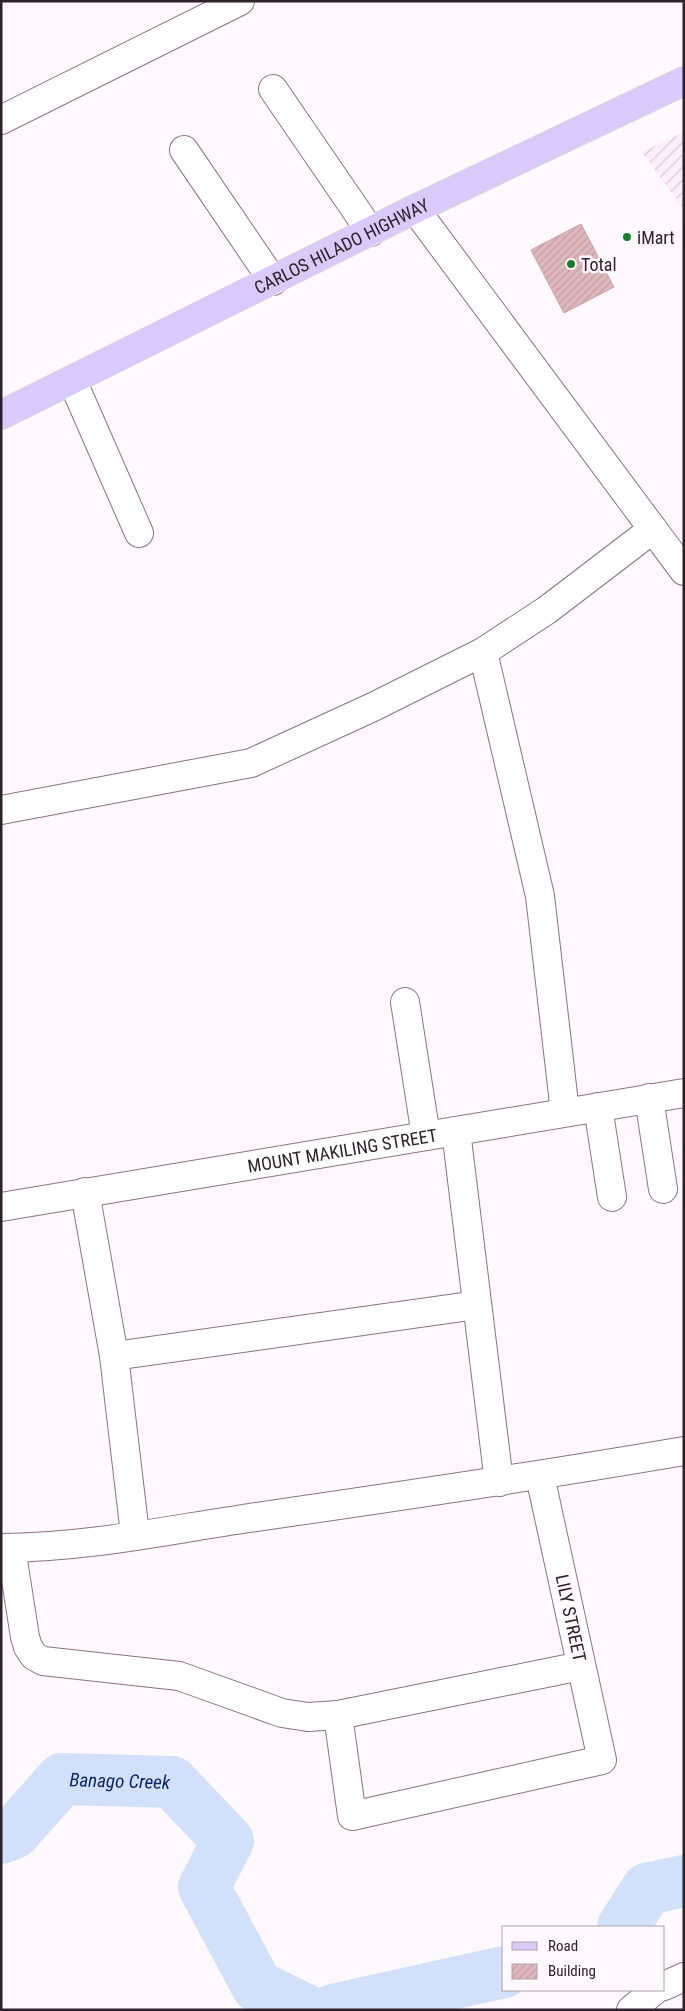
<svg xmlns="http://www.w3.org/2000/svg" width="685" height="2011" font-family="'Roboto Condensed',sans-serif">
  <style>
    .industrial { fill: url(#industrial-furrows) }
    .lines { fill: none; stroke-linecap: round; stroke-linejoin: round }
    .river { stroke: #d3e0f9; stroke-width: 52 }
    .building { fill: url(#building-hatch); stroke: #c8a1a7 }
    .minor-casing { stroke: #8c7186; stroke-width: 30 }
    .major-casing { stroke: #d9d7d9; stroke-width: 30 }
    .minor { stroke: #fff; stroke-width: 28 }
    .major { stroke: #dacafb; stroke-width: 28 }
    .poi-dot { fill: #1c7c2e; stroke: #fff8fd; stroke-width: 2 }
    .labels { text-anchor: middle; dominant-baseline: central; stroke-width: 5; stroke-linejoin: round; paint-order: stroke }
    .poi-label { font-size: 18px; fill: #2d222b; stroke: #fff8fd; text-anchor: start }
    .street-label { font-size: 18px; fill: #2d222b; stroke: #fff8fd }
    .water-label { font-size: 19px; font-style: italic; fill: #0d266a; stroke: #fff8fd }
  </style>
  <defs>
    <pattern id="industrial-furrows" width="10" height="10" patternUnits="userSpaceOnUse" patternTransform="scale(1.25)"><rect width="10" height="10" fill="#fdeefa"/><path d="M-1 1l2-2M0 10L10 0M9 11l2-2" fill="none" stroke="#d9ccd6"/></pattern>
    <pattern id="building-hatch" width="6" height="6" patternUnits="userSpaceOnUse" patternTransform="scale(1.25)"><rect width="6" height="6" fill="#dfb8be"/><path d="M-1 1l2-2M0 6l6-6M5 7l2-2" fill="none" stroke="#c09ea3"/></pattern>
  </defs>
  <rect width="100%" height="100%" fill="#fff8fd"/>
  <polygon class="industrial" points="684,132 684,210 642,152"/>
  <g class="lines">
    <g class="river">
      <path id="s1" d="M1,1838L14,1833L62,1779L172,1782L228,1841L204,1887L257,1986L306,2010"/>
      <polyline points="623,1927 647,1889 684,1881"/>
      <polyline points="333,2010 504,1972"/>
    </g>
  </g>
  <polygon class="building" points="581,224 614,287 564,313 531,250"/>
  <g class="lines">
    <defs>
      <g id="minor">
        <polyline points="273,89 371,232"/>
        <polyline points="1,120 240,1"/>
        <polyline points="184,150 273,281"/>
        <polyline points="415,209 684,571"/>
        <polyline points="72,380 139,533"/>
        <polyline points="483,652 540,896 565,1112"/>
        <polyline points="1,810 251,763 373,707 483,652 547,610 653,529"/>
        <polyline points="405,1002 426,1136"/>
        <polyline points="649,1098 663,1189"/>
        <polyline points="598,1107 612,1197"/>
        <polyline points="456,1131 499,1482"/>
        <polyline points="85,1192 114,1356 135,1534"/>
        <path id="s2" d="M1,1207L684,1093"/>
        <polyline points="114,1356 477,1305"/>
        <path d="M1,1548C84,1548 168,1530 249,1518C395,1497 539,1476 684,1451"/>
        <polyline points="11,1548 25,1637 28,1647 34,1656 43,1661 179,1676 282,1713 308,1717 338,1715 581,1666"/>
        <polyline points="338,1715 352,1816 602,1760 540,1476"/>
        <polyline points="664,1986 684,1977"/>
        <polyline points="631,2010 655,1990"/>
      </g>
      <g id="major">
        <path id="s3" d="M1,415L415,209L684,81"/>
      </g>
    </defs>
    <use href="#minor" class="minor-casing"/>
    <use href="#major" class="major-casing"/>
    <use href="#minor" class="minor"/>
    <use href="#major" class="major"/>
  </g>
  <g class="poi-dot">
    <circle cx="627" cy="237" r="5"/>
    <circle cx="571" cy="264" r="5"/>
  </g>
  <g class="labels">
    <g class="poi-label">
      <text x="637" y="237">iMart</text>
      <text x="581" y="264">Total</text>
    </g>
    <g class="street-label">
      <text stroke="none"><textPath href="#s3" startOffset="380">CARLOS HILADO HIGHWAY</textPath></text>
      <text stroke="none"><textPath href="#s2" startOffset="346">MOUNT MAKILING STREET</textPath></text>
      <text transform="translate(571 1618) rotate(78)">LILY STREET</text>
    </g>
    <g class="water-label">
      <text stroke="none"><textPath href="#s1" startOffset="144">Banago Creek</textPath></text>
    </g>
  </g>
  <rect width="685" height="2011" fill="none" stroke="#2d222b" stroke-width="5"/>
  <rect x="502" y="1926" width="162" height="65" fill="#fff8fd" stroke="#aba2a9"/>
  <rect x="512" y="1942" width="25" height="8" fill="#dacafb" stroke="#aba2a9"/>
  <text x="548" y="1951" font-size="15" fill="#2d222b">Road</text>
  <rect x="512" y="1964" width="25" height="15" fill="url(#building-hatch)" stroke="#aba2a9"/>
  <text x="548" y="1976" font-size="15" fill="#2d222b">Building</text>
</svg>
